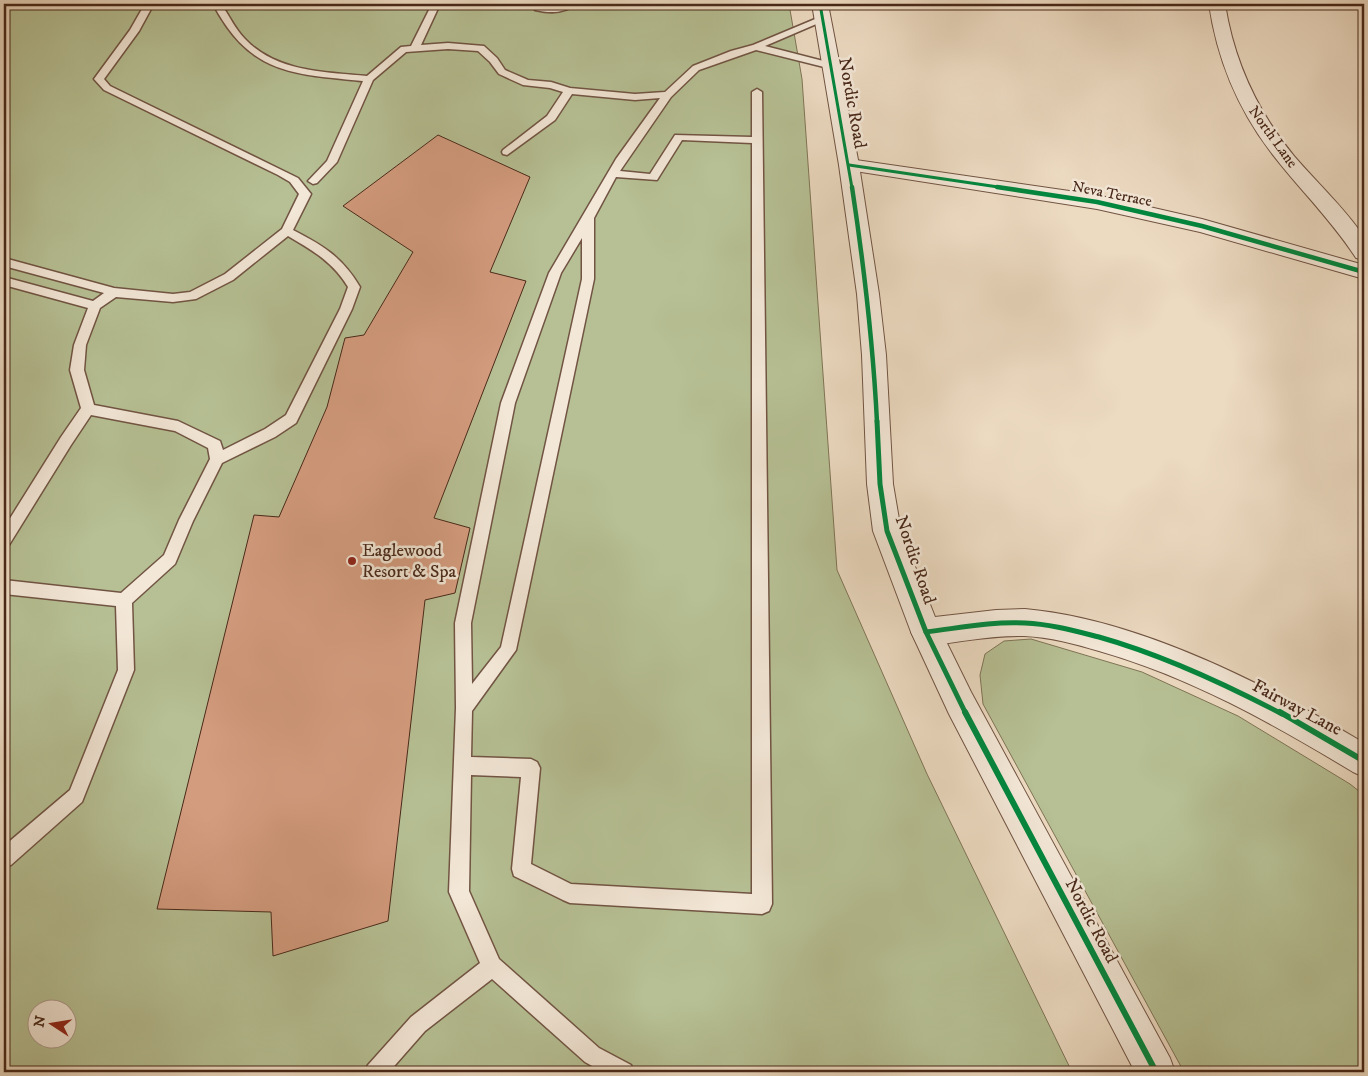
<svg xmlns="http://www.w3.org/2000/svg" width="1368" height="1076" font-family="'IM FELL DW Pica',serif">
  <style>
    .green { fill: #b6c094; stroke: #7f7456; fill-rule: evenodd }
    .building { fill: #d49c7f; stroke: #482819 }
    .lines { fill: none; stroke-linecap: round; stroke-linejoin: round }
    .service-casing { stroke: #715443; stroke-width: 3 }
    .minor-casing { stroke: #715443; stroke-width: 2 }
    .tertiary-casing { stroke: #715443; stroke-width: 2 }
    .service { fill: #f3e7d7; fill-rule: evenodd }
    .minor { fill: #f3e7d7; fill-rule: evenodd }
    .tertiary { fill: #f3e7d7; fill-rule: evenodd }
    .cycleway-far3-casing { stroke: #f3e7d7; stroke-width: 5 }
    .cycleway-far2-casing { stroke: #f3e7d7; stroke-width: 7 }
    .cycleway-far1-casing { stroke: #f3e7d7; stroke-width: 8 }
    .cycleway-casing { stroke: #f3e7d7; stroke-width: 9 }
    .cycleway-far3 { stroke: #00873e; stroke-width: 3 }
    .cycleway-far2 { stroke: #00873e; stroke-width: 4.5 }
    .cycleway-far1 { stroke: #00873e; stroke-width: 5 }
    .cycleway { stroke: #00873e; stroke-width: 6 }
    .poi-dot { fill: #8f2418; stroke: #f3e7d7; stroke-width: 2 }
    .labels { text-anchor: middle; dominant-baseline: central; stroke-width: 5; stroke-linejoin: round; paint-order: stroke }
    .far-street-label { font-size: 15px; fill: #482819; stroke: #f3e7d7 }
    .street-label { font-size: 18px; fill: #482819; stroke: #f3e7d7 }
    .poi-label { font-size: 18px; fill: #482819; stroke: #f3e7d7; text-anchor: start }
  </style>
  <rect width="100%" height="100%" fill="#ecdac1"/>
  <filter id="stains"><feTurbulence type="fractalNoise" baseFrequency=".004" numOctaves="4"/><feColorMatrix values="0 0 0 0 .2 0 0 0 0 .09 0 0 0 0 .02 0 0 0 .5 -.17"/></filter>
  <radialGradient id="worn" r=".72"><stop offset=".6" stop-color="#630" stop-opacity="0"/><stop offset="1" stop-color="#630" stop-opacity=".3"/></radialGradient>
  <g class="green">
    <path d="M4,4H789L802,79L837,570L927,774L1072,1072H4ZM38,1008H68V1038H38Z"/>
    <polygon points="1031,639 1142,672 1238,716 1350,784 1364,795 1364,1072 1184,1072 983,704 980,675 985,654 1004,641"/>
  </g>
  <polygon class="building" points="438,135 530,177 490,272 526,281 434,518 470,528 455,593 425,600 388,921 273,956 271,912 157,909 254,515 279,517 327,407 345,338 364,335 413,252 343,206"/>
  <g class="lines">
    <defs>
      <g id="service">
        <path d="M139,4H147L151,9L139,31L104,79L110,86L298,178L311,194L293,230C324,246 342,257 360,287L352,309L296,423L275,437L222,463L193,521L175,564L132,603L134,670L82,802L11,865L4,867V846L70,790L118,670L116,606L4,594V580L121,593L164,555L179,520L210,459L208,448L175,431L91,415L71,445L9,545L4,546V528L61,437L81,408L70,370L74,345L88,308L4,285V277L93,301L104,293L4,266V258L114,288L173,294L190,292L225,274L282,229L299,194L290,182L278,175L104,90L94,79L130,30L142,9ZM288,236C312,250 333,262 348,287L340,309L286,415L265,429L223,450L220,441L178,421L94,405L84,370L86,345L100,308L116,297L173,302L196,299L233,280Z"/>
        <path d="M213,4H221C229,15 235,29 245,39C276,72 325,72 367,76L401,47L411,46L432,4H440L421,45L448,43L484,46L497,58L505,70L528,80L551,82L570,88L635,94L665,92L693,66L731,51L753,45L820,17H826L828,19L765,46L835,64V68L832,69L756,50L699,70L671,97L620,171L650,174L675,135L752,137V92L757,89L762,92L772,904L769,911L762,914L570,903L563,900L514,876L512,869L521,777L471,775L469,891L499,959L599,1048L631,1065L634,1072H603L585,1062L492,979L425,1031L389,1072H364L368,1065L411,1017L480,963L449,892L456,708L455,623L501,403L549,273L616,159L660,98L635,100L572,94L555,120L507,155L503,154L502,152L503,150L547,116L563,92L550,88L523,85L499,74L490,62L478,51L448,49L406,52L373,80L337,162L317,183L313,184L308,181L327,161L363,81C291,74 250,74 213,4ZM682,140L752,143V894L571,884L531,864L540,768L537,762L531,759L471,757L472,711L516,650L594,279V218L616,177L657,180ZM582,238V279L501,647L472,684L471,623L515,403L561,273Z"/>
        <path d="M531,4L555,7L565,4H575C565,14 548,13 535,10Z"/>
      </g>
      <g id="minor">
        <path d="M1209,4H1225C1234,61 1257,111 1294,156C1317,183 1344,207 1364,237V260L1356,258C1331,219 1298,188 1270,151C1237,107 1217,59 1209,4Z"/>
        <polygon points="849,159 1097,195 1202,219 1364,265 1364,279 1200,232 1097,209 842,169 839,165 842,161"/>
        <path d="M1025,609C1138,619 1268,685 1364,743V777L1353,772C1272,723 1190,677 1099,651C1075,644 1050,637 1024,636C992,635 959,642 926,646L916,642L911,632L916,622L926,618L996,610Z"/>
      </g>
      <polygon id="tertiary" points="812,4 828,4 859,165 879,294 886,355 893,484 901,531 939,627 971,692 1170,1058 1175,1072 1135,1072 949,714 911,632 873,531 867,484 862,355 857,294 839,165"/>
    </defs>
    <use href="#service" class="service-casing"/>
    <use href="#minor" class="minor-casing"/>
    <use href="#tertiary" class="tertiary-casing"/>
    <use href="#service" class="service"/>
    <use href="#minor" class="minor"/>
    <use href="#tertiary" class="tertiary"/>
    <defs>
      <g id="cycleway-far3">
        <polyline points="820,4 852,188"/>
        <polyline points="849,165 1005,188"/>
      </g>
      <g id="cycleway-far2">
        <path d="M852,187C864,266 873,343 877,422"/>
        <polyline points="997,187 1097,202 1202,226 1364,272"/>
      </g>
      <g id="cycleway-far1">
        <polyline points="877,421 880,484 887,531 926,632 966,714"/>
        <path d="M926,632C959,628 992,621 1025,623C1050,624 1075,631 1099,637C1163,655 1223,683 1282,714"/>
      </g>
      <g id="cycleway">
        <polyline points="965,712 1156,1072"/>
        <polyline points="1280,712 1364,761"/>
      </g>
    </defs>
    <use href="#cycleway-far3" class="cycleway-far3-casing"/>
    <use href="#cycleway-far2" class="cycleway-far2-casing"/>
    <use href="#cycleway-far1" class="cycleway-far1-casing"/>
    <use href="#cycleway" class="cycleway-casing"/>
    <use href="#cycleway-far3" class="cycleway-far3"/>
    <use href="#cycleway-far2" class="cycleway-far2"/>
    <use href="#cycleway-far1" class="cycleway-far1"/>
    <use href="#cycleway" class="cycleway"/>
  </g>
  <circle class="poi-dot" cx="352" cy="561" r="5"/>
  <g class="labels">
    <g class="far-street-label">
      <text transform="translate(1273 137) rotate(54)">North Lane</text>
      <text transform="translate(1112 194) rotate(11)">Neva Terrace</text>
    </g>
    <g class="street-label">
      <text transform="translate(852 103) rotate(80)">Nordic Road</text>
      <text transform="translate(915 560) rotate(71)">Nordic Road</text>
      <text transform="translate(1297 708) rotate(28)">Fairway Lane</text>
      <text transform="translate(1091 921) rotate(62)">Nordic Road</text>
    </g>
    <g class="poi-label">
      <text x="362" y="551">Eaglewood<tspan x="362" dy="21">Resort &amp; Spa</tspan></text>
    </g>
  </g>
  <rect width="1368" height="1076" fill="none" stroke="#ecdac1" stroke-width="20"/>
  <rect x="5" y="5" width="1358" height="1066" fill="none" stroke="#482819" stroke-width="2.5"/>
  <rect x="10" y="10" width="1348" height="1056" fill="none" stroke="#482819"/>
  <g transform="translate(52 1024) rotate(282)"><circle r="24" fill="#f3e7d7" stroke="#af9b8b"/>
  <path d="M0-4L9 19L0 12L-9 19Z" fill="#8f2418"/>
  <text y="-8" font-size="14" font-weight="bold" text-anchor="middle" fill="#482819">N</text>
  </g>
  <rect width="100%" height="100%" filter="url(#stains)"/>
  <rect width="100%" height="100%" fill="url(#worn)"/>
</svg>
